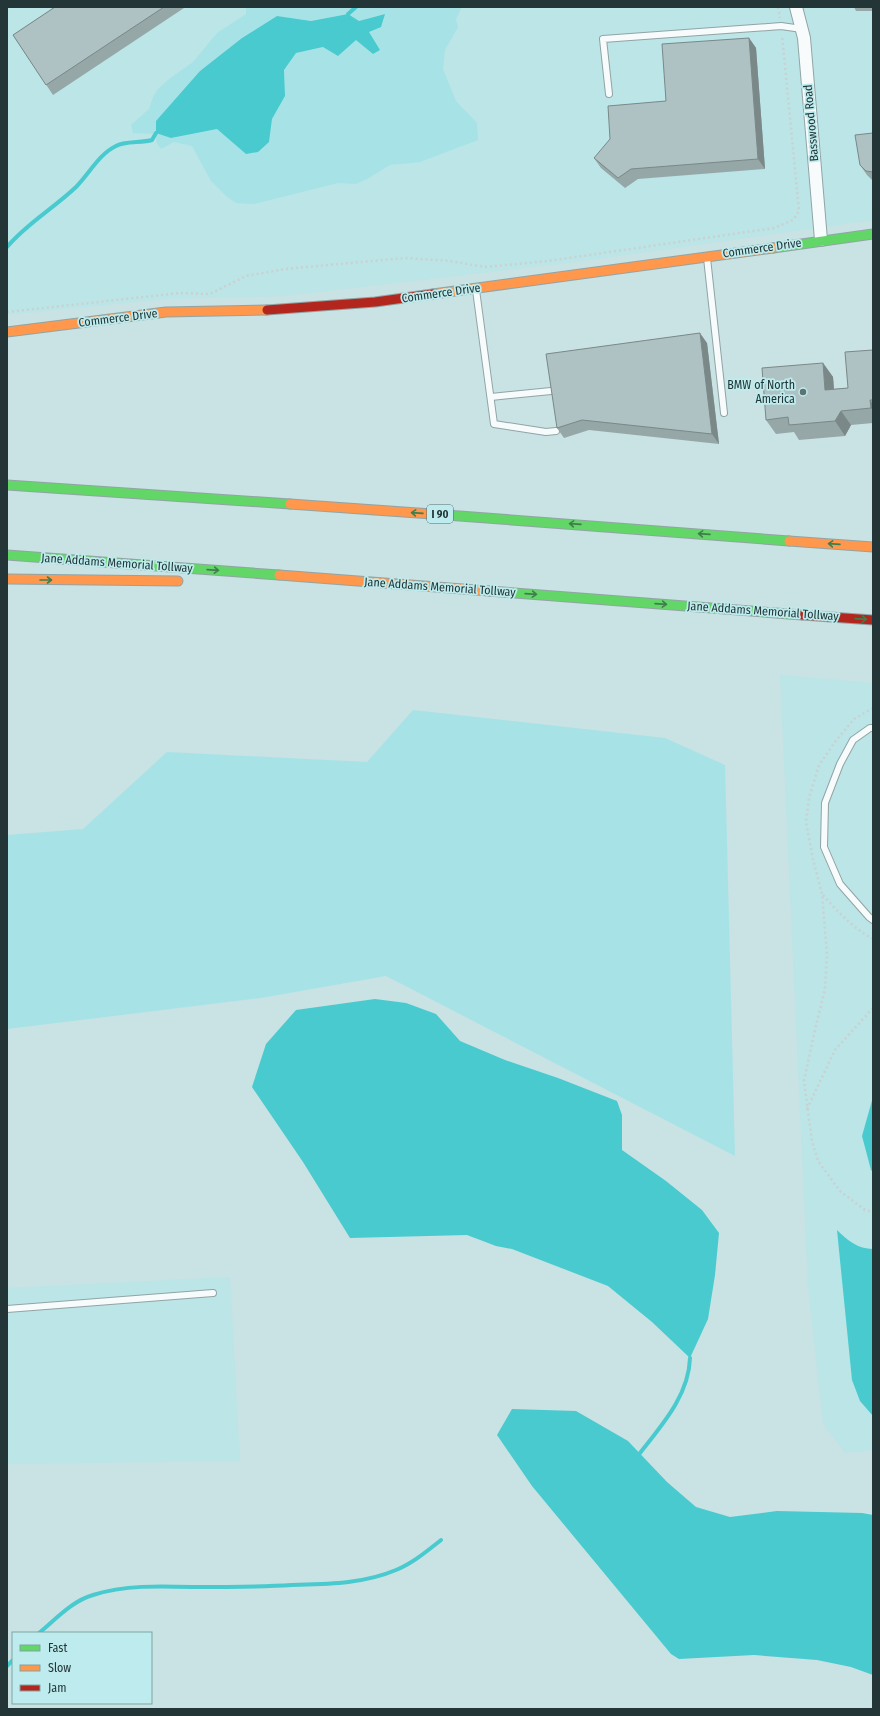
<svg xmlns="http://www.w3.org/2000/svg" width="880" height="1716" font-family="'Fira Sans Condensed',sans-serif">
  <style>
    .built { fill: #bbe5e7 }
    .green { fill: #a7e3e6; fill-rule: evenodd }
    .water { fill: #48cacf }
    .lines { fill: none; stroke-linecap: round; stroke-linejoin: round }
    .stream { stroke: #48cacf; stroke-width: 4 }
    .lane-casing { stroke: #91a4a5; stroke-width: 8 }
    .street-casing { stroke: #91a4a5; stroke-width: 14 }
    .fast-casing { stroke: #91a4a5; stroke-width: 11 }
    .slow-casing { stroke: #91a4a5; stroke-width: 11 }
    .jam-casing { stroke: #91a4a5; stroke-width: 11 }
    .path { stroke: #cad1d1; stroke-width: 2.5; stroke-dasharray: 2 3; stroke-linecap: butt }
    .lane { stroke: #f7fbfb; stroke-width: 6 }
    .street { stroke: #f7fbfb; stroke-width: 12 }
    .fast { stroke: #63d668; stroke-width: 9 }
    .slow { stroke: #ff974d; stroke-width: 9 }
    .jam { stroke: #b3261e; stroke-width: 9 }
    .wall { fill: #96a7a8 }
    .shaded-wall { fill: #7a8888 }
    .building { fill: #aec2c3; stroke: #7a8888 }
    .oneway { stroke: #407d4c }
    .poi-dot { fill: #5d7273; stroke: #beecee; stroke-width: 1.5 }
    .labels { text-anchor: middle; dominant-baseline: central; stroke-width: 3.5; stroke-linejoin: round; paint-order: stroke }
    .shield { fill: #beecee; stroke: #526c6d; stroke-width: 1 }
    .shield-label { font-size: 11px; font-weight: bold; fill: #233536 }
    .street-label { font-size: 12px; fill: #233536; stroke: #beecee }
    .poi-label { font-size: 12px; fill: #233536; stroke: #beecee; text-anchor: end }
  </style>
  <rect width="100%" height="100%" fill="#c9e2e3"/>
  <g class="built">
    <polygon points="7,7 873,7 873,220 576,262 285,296 166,299 7,315"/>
    <polygon points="780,675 873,683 873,1450 845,1453 823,1424 808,1287"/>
    <polygon points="230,1277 240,1461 7,1464 7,1288"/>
  </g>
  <g class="green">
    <path d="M246,7H462L456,19L458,27L445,50L443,69L456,101L477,123L478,140L420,162L390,165L367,179L356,184L338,183L254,204L236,203L226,196L211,181L192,146L174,142L161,149L157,144L155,134L133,133L131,125L149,109L153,97L158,89L169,79L193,62L217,33L246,14ZM348,14L359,21L384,14L369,32L356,40L296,53L284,70L285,96L272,119L269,142L246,154L217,129L171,138L200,71L242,38L277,16L311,21Z"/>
    <polygon points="413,710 665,738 725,765 735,1156 386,976 261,998 7,1029 7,835 83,829 167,752 367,762"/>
  </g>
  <g class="water">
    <polygon points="348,14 359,21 385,14 381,27 369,32 380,50 373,54 356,40 338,56 323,47 296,53 284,70 285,96 272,119 269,142 258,152 246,154 217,129 171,138 156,133 156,121 200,71 242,38 277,16 311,21"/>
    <polygon points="375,999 406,1003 436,1014 460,1041 505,1060 558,1078 617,1101 622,1115 622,1150 666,1181 702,1210 719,1233 715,1275 708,1319 690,1358 652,1322 608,1286 512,1249 496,1246 467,1235 350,1238 303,1162 252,1087 266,1044 296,1010"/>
    <polygon points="873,1097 873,1172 871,1170 862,1136"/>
    <path d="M837,1230C847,1240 858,1249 873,1249V1416L860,1401L852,1380Z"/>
    <polygon points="512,1409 576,1411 628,1441 667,1482 696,1507 730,1517 777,1511 862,1513 873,1515 873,1675 851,1667 817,1660 754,1655 679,1659 671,1654 532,1486 497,1435"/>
  </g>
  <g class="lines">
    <g class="stream">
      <polyline points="348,14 356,7"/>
      <path d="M7,247C26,224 54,208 76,187C89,174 99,154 116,146C124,141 142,143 152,140L156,133"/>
      <path d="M640,1453C662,1425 689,1395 690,1358"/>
      <path d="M39,1633C56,1619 72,1601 93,1595C124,1585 160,1586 192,1587C226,1587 259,1587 292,1585C327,1584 363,1584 396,1570C413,1563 427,1551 441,1540"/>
      <polyline points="7,1666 13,1660"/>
    </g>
    <defs>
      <g id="lane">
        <polyline points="609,94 603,39 781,26 802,29"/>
        <polyline points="707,258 724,413"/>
        <polyline points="476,290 494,424 546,432 556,431"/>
        <polyline points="491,397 551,391"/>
        <polyline points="873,728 870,728 853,740 840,764 825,803 824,847 840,884 869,917 873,920"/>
        <polyline points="7,1309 213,1293"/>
      </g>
      <polyline id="street" points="796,7 804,38 821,240"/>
      <g id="fast">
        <polyline points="773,248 873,234"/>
        <polyline points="7,485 290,504"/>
        <polyline points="446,515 789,541"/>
        <polyline points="7,555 279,575"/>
        <polyline points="489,591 802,615"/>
      </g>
      <g id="slow">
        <polyline points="433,294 773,248"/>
        <polyline points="7,332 166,312 267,310"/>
        <polyline points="290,504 446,515"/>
        <polyline points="789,541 873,547"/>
        <polyline points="279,575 489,591"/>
        <polyline points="7,579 178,581"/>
      </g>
      <g id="jam">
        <polyline points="267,310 375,302 433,294"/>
        <polyline points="802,615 873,620"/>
      </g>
    </defs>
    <use href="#lane" class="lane-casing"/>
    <use href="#street" class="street-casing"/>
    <use href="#fast" class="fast-casing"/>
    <use href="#slow" class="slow-casing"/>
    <use href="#jam" class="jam-casing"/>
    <g class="path">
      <polyline points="778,7 780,18"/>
      <polyline points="7,312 180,293 210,294 246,276 285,269 405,258 450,261 485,267 548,261 774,228 793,220 799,211 782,35"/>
      <polyline points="873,708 854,719 835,742 819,765 809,798 806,822 813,859 822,894 827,954 825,989 816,1025 804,1081 812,1141 818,1161 840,1191 865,1210 873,1212"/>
      <path d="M823,895C838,912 853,928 873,939"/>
      <polyline points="807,1109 835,1050 873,1008"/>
    </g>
    <use href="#lane" class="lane"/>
    <use href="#street" class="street"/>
    <use href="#fast" class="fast"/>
    <use href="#slow" class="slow"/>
    <use href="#jam" class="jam"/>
  </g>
  <g class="wall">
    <polygon points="55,7 183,7 184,8 53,95 13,35"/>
    <polygon points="854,7 873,7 873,11 856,11"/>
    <polygon points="749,38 756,48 765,169 638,179 625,188 601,168 594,158 666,101"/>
    <polygon points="873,133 873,181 867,175 860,165"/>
    <polygon points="707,343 719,444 589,430 564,438 557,428"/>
    <polygon points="873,350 873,423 851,425 845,436 799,440 794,432 776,434 766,420 823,363 833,377 834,389 848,388"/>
  </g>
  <g class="shaded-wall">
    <polygon points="749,38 756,48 765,169 758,159"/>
    <polygon points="700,333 707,343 719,444 712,434"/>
    <polygon points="823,363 833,377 835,404 825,390"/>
    <polygon points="870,400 873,404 873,411 871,408"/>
    <polygon points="841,411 851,425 845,436 835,421"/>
  </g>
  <g class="building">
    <polygon points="55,7 164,7 46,85 13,35"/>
    <polygon points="749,38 758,159 631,169 618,178 594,158 610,139 608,106 666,101 662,44"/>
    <polygon points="873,133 873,172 866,171 860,165 855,135"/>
    <polygon points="700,333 712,434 582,420 557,428 546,354"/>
    <polygon points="873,350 873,400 870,400 871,408 841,411 835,421 789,425 788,417 766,420 762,368 823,363 825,390 848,388 845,352"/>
  </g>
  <defs><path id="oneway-shaft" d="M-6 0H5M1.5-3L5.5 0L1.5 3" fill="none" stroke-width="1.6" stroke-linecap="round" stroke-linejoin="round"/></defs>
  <g class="oneway">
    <use href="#oneway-shaft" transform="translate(417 513) rotate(-176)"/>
    <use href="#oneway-shaft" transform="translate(575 524) rotate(-176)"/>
    <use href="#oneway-shaft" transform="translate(704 534) rotate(-176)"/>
    <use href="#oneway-shaft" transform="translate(834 544) rotate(-176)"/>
    <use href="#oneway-shaft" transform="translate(213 570) rotate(4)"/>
    <use href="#oneway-shaft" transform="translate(46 580)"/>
    <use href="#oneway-shaft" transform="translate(531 594) rotate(4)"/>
    <use href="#oneway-shaft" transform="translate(661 604) rotate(4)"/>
    <use href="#oneway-shaft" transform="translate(861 619) rotate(4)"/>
  </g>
  <circle class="poi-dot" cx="803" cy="392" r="4"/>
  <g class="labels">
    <rect class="shield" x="427" y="505" width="26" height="18" rx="3"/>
    <g class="shield-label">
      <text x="440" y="514">I 90</text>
    </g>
    <g class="street-label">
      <text transform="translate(811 123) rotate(-95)">Basswood Road</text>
      <text transform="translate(762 248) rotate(-8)">Commerce Drive</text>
      <text transform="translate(441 293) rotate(-8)">Commerce Drive</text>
      <text transform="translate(118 318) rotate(-7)">Commerce Drive</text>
      <text transform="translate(117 563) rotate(4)">Jane Addams Memorial Tollway</text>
      <text transform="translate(440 587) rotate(4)">Jane Addams Memorial Tollway</text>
      <text transform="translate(763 611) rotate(4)">Jane Addams Memorial Tollway</text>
    </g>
    <g class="poi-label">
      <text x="795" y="385">BMW of North<tspan x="795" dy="14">America</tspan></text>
    </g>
  </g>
  <rect width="880" height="1716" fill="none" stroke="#233536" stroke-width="16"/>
  <rect x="12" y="1632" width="140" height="72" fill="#beecee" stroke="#80a3a4"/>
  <rect x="20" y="1645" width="20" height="6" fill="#63d668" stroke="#80a3a4"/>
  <text x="48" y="1652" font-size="12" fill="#233536">Fast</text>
  <rect x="20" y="1665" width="20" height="6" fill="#ff974d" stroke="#80a3a4"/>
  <text x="48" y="1672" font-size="12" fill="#233536">Slow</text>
  <rect x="20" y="1685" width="20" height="6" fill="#b3261e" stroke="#80a3a4"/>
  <text x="48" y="1692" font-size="12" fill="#233536">Jam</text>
</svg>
